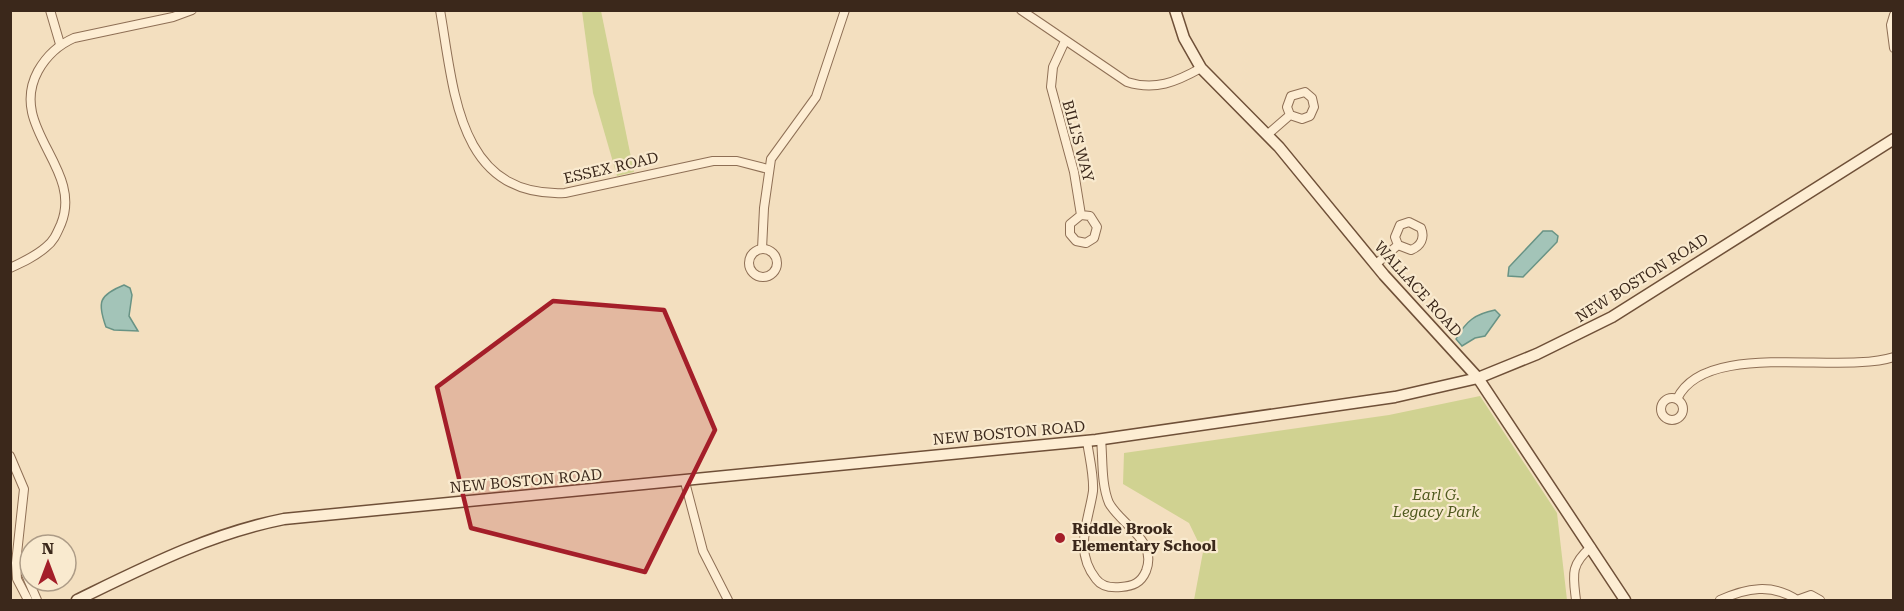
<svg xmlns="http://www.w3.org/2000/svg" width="1904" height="611" font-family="'Roboto Serif',serif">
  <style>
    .green { fill: #d0d291 }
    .water { fill: #a3c4b8; stroke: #689385; stroke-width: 1.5 }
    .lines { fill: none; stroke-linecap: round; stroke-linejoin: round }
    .street-casing { stroke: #8e6f55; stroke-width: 10 }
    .secondary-casing { stroke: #6f5038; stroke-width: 13 }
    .street { stroke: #fdedd3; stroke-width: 8 }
    .secondary { stroke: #fdedd3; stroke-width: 10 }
    .marked { fill: #a41e29; fill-opacity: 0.2; stroke: #a41e29; stroke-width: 4.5; stroke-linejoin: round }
    .poi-dot { fill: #a41e29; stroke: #f9eacf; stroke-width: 2 }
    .labels { text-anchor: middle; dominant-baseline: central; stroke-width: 4.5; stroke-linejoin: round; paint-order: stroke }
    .street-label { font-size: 15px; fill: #3b281b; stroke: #f9eacf }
    .park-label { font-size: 15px; font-style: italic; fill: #505a1f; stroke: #f9eacf }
    .poi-label { font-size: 15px; font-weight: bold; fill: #3b281b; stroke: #f9eacf; text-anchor: start }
  </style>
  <rect width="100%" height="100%" fill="#f3dfbf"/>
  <g class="green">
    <polygon points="582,11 601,11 634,172 617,176 593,93"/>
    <polygon points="1480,396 1557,513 1567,600 1194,600 1203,552 1189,523 1123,484 1124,453 1389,415"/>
  </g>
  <g class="water">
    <polygon points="1543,231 1552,231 1558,236 1557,242 1523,277 1508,276 1509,267"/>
    <path d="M124,285L130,288L132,295L129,316L138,331L114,330L106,327C97,302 99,295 124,285Z"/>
    <path d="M1495,310L1500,315L1485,336L1475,338L1462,346L1456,339C1466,321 1475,314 1495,310Z"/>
  </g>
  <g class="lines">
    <defs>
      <g id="street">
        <polyline points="50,10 60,44"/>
        <path d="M440,10C454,89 457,198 565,193L713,161H737L768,169"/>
        <path d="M1021,10L1127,82C1155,91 1176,82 1201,68"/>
        <polyline points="1894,15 1891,25 1894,48"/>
        <polyline points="1065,41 1053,67 1051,87 1074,172 1081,215 1070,224 1070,234 1076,241 1086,243 1094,238 1097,227 1090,216 1081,215"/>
        <polyline points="1267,135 1290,115 1287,107 1291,96 1305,92 1312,98 1314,107 1310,116 1302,119 1290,115"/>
        <polyline points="762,249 764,208 771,159 816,97 845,10"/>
        <circle cx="763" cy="263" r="14"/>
        <path d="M1376,264L1398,245L1411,250C1421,246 1425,238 1421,228L1409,222L1400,225L1395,237L1398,245"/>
        <path d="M10,268C23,262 36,256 46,247C54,241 57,233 61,224C84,168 7,128 38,71C47,55 58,45 74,38L173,17L192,10"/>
        <circle cx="1672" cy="409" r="11"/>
        <path d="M1677,399C1705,339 1840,375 1894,357"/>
        <path d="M1087,441C1089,456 1094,475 1093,491C1089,520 1073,550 1096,579C1102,587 1112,588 1121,587C1133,586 1141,583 1146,571C1158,540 1121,525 1109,503C1101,484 1103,459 1101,439"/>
        <polyline points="10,456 24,489 16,563 17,579 28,600"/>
        <polyline points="685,482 703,551 728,600"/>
        <polyline points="18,556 37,600"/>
        <path d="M1576,600C1573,575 1570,565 1591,547"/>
        <path d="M1720,600C1746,588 1772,583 1797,600"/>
        <polyline points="1797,600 1811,595 1820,600"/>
      </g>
      <g id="secondary">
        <polyline points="1175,10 1184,38 1201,68 1279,147 1384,275 1478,378 1625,600"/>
        <path d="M77,600C145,567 209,534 284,519L1096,440L1395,397L1478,378L1537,354L1612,317L1894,139"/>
      </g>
    </defs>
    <use href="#street" class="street-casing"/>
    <use href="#secondary" class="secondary-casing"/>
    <use href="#street" class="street"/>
    <use href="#secondary" class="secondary"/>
  </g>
  <path class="marked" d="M553,301L664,310L715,430L645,572L471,528L437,387Z"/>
  <circle class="poi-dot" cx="1060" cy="538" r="6"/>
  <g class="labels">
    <g class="street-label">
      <text transform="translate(1078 141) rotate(75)">BILL'S WAY</text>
      <text transform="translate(611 168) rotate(-13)">ESSEX ROAD</text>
      <text transform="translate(1642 278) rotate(-32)">NEW BOSTON ROAD</text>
      <text transform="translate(1418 289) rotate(48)">WALLACE ROAD</text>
      <text transform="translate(1009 433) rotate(-5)">NEW BOSTON ROAD</text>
      <text transform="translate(526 481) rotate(-5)">NEW BOSTON ROAD</text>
    </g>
    <g class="park-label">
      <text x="1436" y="495">Earl G.<tspan x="1436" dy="17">Legacy Park</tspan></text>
    </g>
    <g class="poi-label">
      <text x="1072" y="529">Riddle Brook<tspan x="1072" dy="17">Elementary School</tspan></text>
    </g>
  </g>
  <rect width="1904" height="611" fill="none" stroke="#3b281b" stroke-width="24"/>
  <g transform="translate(48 563)"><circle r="28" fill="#f9eacf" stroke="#ad9c87" stroke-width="1.5"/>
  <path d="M0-4.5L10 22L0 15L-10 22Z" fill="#a41e29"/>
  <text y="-9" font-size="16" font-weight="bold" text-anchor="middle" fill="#3b281b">N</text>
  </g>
</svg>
